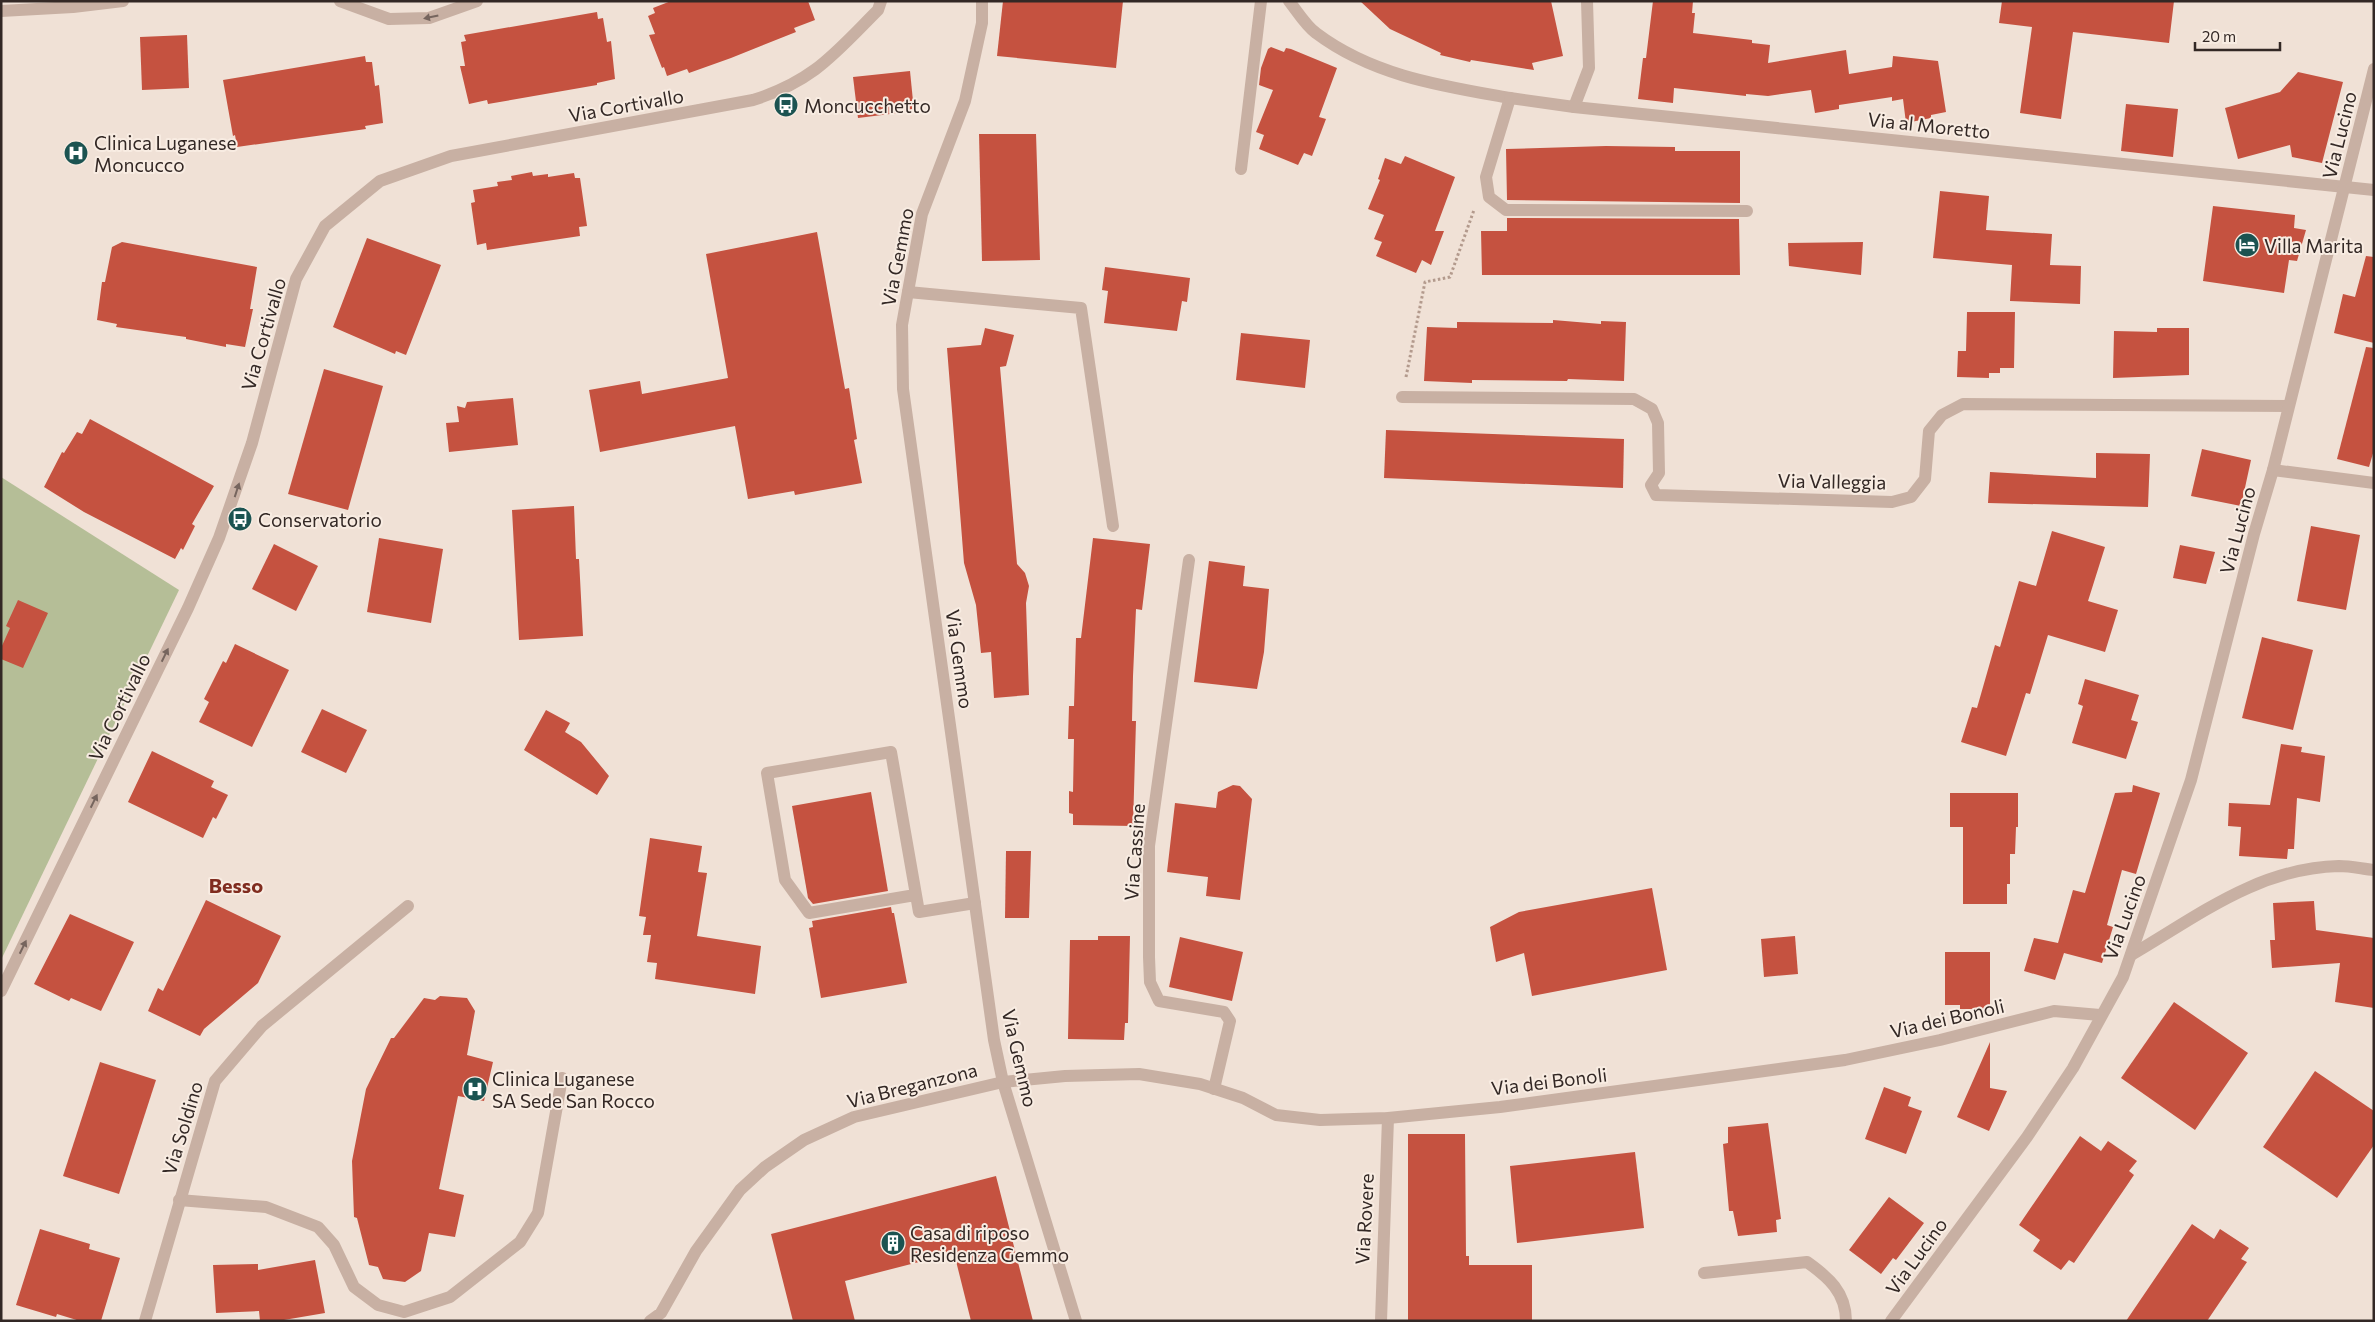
<svg xmlns="http://www.w3.org/2000/svg" width="2375" height="1322" font-family="Commissioner,sans-serif">
  <style>
    .green { fill: #b5be97 }
    .building { fill: #c55240 }
    .lines { fill: none; stroke-linecap: round; stroke-linejoin: round }
    .path { stroke: #b39a8d; stroke-width: 3; stroke-dasharray: 2.5 2.5; stroke-linecap: butt }
    .service { stroke: #c8b0a3; stroke-width: 12 }
    .minor { stroke: #c8b0a3; stroke-width: 12 }
    .tertiary { stroke: #c8b0a3; stroke-width: 12 }
    .oneway { fill: #76655e }
    .labels { text-anchor: middle; dominant-baseline: central; stroke-width: 4; stroke-linejoin: round; paint-order: stroke }
    .street-label { font-size: 19px; fill: #332825; stroke: #f8ece2 }
    .poi-label { font-size: 19px; fill: #332825; stroke: #f8ece2; text-anchor: start }
    .neighbourhood-label { font-size: 20px; font-weight: bold; fill: #802c1f; stroke: #f8ece2 }
  </style>
  <rect width="100%" height="100%" fill="#f0e1d6"/>
  <polygon class="green" points="1,477 179,590 1,960"/>
  <g class="building">
    <polygon points="671,1 808,1 815,20 794,28 796,32 731,58 689,73 687,69 667,76 664,67 662,68 649,35 655,34 648,16 655,13 653,8"/>
    <polygon points="1003,1 1123,1 1116,68 997,56"/>
    <polygon points="1360,1 1551,1 1563,56 1532,63 1534,70 1471,60 1470,62 1440,55 1441,53 1390,29"/>
    <polygon points="1653,1 1693,1 1692,13 1695,13 1693,33 1752,40 1752,43 1770,45 1768,63 1846,50 1849,74 1892,67 1893,56 1938,61 1946,112 1931,115 1931,118 1906,123 1903,99 1892,101 1892,97 1839,105 1839,109 1815,113 1811,90 1768,96 1746,94 1746,96 1674,88 1673,103 1638,99 1643,58 1646,58"/>
    <polygon points="2002,1 2174,1 2169,43 2073,32 2061,119 2020,113 2032,27 1999,23"/>
    <polygon points="597,12 598,19 603,18 607,42 611,41 615,79 597,83 597,85 488,104 487,100 469,104 460,66 465,66 461,42 466,41 464,35"/>
    <polygon points="187,35 189,88 142,90 140,37"/>
    <polygon points="1271,47 1284,52 1286,48 1291,49 1337,68 1319,117 1326,119 1312,156 1304,153 1298,165 1259,149 1264,135 1256,132 1273,90 1259,85 1261,68 1268,49"/>
    <polygon points="365,56 366,62 372,62 375,86 379,85 383,123 365,126 366,129 352,131 237,147 235,135 233,136 223,80"/>
    <polygon points="910,71 914,111 858,118 853,77"/>
    <polygon points="2298,72 2343,82 2322,163 2292,157 2290,145 2238,159 2225,108 2280,92"/>
    <polygon points="2126,104 2178,109 2173,157 2121,151"/>
    <polygon points="979,134 1036,134 1040,260 982,261"/>
    <polygon points="1606,146 1675,147 1675,151 1740,151 1740,203 1507,200 1506,149"/>
    <polygon points="1405,156 1455,177 1435,231 1444,231 1431,265 1422,260 1416,273 1376,256 1382,242 1374,239 1384,215 1368,209 1380,180 1378,179 1385,158 1401,164"/>
    <polygon points="532,172 533,176 548,174 548,177 574,173 575,178 580,178 587,226 579,227 580,236 487,250 486,243 477,245 471,203 475,202 473,190 498,186 497,182 512,180 511,176"/>
    <polygon points="1940,191 1989,196 1986,230 2052,234 2050,265 2081,266 2080,304 2010,301 2012,265 1933,258"/>
    <polygon points="2213,206 2295,215 2294,228 2306,230 2297,261 2289,260 2284,293 2203,281"/>
    <polygon points="1507,218 1739,219 1740,275 1482,275 1481,231 1507,231"/>
    <polygon points="817,232 845,389 849,388 857,439 854,440 862,483 795,495 794,491 748,499 735,426 600,452 589,390 640,381 642,394 728,378 706,254"/>
    <polygon points="367,238 441,265 406,355 396,351 395,354 333,327"/>
    <polygon points="122,242 257,267 250,309 253,309 245,347 226,344 226,347 186,339 186,337 116,327 117,324 97,320 102,282 105,282 112,247"/>
    <polygon points="1863,242 1861,275 1789,266 1788,243"/>
    <polygon points="2366,256 2374,257 2374,343 2334,333 2343,294 2355,297"/>
    <polygon points="1105,267 1190,278 1187,302 1182,301 1177,331 1104,323 1108,291 1102,290"/>
    <polygon points="1967,312 2015,312 2014,368 2000,368 2000,373 1989,373 1989,378 1957,377 1958,351 1966,351"/>
    <polygon points="1553,320 1601,324 1601,321 1626,322 1624,381 1568,379 1567,381 1472,380 1472,383 1424,381 1427,327 1457,328 1457,322 1553,323"/>
    <polygon points="985,328 1014,335 1006,366 1000,367 1017,564 1025,573 1029,586 1026,603 1029,695 994,698 991,652 981,653 976,605 964,563 947,348 981,345"/>
    <polygon points="2157,328 2189,328 2189,375 2113,378 2114,331 2157,332"/>
    <polygon points="1241,333 1310,340 1305,388 1236,380"/>
    <polygon points="2366,347 2374,348 2374,450 2369,467 2337,459"/>
    <polygon points="324,369 383,386 348,510 288,494"/>
    <polygon points="513,398 518,445 449,452 446,423 459,422 457,406 465,408 467,402"/>
    <polygon points="90,419 214,486 192,524 195,526 183,550 181,548 175,559 84,512 44,487 62,452 64,453 77,432 82,434"/>
    <polygon points="1386,430 1624,439 1623,488 1384,478"/>
    <polygon points="2202,449 2251,460 2241,506 2191,496"/>
    <polygon points="2096,453 2150,454 2148,507 1988,503 1990,472 2096,478"/>
    <polygon points="574,506 576,559 579,559 583,636 519,640 512,510"/>
    <polygon points="2311,526 2360,535 2346,610 2297,601"/>
    <polygon points="2052,531 2105,547 2088,601 2118,610 2105,652 2048,635 2030,694 2026,693 2006,756 1961,742 1972,707 1977,708 1995,645 2000,647 2019,581 2036,586"/>
    <polygon points="379,538 443,549 431,623 367,612"/>
    <polygon points="1093,538 1150,544 1142,610 1136,609 1133,676 1132,721 1136,721 1133,826 1073,825 1073,814 1069,813 1069,791 1073,792 1074,739 1068,739 1069,706 1074,706 1076,638 1081,638"/>
    <polygon points="274,544 318,566 296,611 252,589"/>
    <polygon points="2180,545 2215,552 2206,584 2173,578"/>
    <polygon points="1209,561 1245,566 1243,586 1269,589 1264,652 1257,689 1194,682"/>
    <polygon points="18,600 48,613 23,668 1,659 1,648 10,628 6,626"/>
    <polygon points="2262,637 2313,650 2293,730 2242,718"/>
    <polygon points="235,644 289,670 252,747 199,722 209,702 204,699 223,661 226,663"/>
    <polygon points="2085,679 2139,695 2131,720 2138,722 2126,759 2072,743 2083,706 2078,704"/>
    <polygon points="322,709 367,730 346,773 301,752"/>
    <polygon points="546,710 570,723 565,732 581,742 609,776 597,795 524,750"/>
    <polygon points="2281,744 2302,747 2301,752 2325,756 2320,802 2297,798 2294,849 2288,849 2287,859 2239,856 2241,827 2228,826 2229,803 2270,805"/>
    <polygon points="152,751 214,781 211,787 228,795 216,819 213,817 203,838 128,802"/>
    <polygon points="1233,785 1240,786 1252,799 1240,900 1206,896 1208,877 1167,872 1175,803 1216,808 1218,792"/>
    <polygon points="2133,785 2160,793 2136,874 2122,870 2107,925 2113,927 2102,963 2064,953 2055,980 2024,971 2034,938 2058,943 2073,890 2085,893 2115,793 2132,792"/>
    <polygon points="871,792 888,891 813,904 808,898 792,806"/>
    <polygon points="1950,793 2018,793 2018,827 2016,827 2015,854 2010,854 2010,884 2007,884 2007,904 1963,904 1963,827 1950,827"/>
    <polygon points="650,838 702,846 698,872 707,873 697,936 761,946 755,994 655,979 657,963 647,962 651,935 643,935 646,917 639,916"/>
    <polygon points="1006,851 1031,851 1029,918 1005,918"/>
    <polygon points="1652,888 1667,970 1532,996 1524,953 1496,962 1490,927 1519,912"/>
    <polygon points="206,900 281,936 258,983 204,1029 200,1036 148,1011 158,988 163,991"/>
    <polygon points="2314,901 2316,930 2374,938 2374,1008 2335,1002 2340,963 2272,968 2270,940 2275,940 2273,903"/>
    <polygon points="891,907 892,913 894,913 907,983 821,998 809,928 813,927 812,921"/>
    <polygon points="70,914 134,942 101,1011 71,998 69,1001 34,984"/>
    <polygon points="1098,936 1130,936 1128,1023 1125,1023 1124,1040 1068,1039 1070,940 1098,940"/>
    <polygon points="1795,936 1798,974 1764,977 1761,939"/>
    <polygon points="1180,937 1243,952 1232,1001 1169,987"/>
    <polygon points="1945,952 1990,952 1990,1009 1960,1009 1960,1005 1945,1005"/>
    <polygon points="440,996 467,998 475,1011 467,1055 493,1062 484,1101 458,1096 439,1189 464,1195 455,1237 429,1233 421,1271 405,1282 383,1279 378,1267 369,1265 357,1218 354,1217 352,1161 366,1089 391,1038 394,1038 424,998 435,1000"/>
    <polygon points="2174,1002 2248,1053 2195,1130 2121,1078"/>
    <polygon points="1990,1042 1990,1088 2007,1091 1989,1131 1957,1117"/>
    <polygon points="100,1062 156,1080 119,1194 63,1176"/>
    <polygon points="2315,1071 2374,1111 2374,1145 2337,1198 2263,1147"/>
    <polygon points="1884,1087 1911,1097 1908,1106 1922,1111 1906,1154 1865,1139"/>
    <polygon points="1768,1123 1781,1219 1776,1220 1777,1232 1738,1236 1733,1211 1729,1211 1723,1144 1728,1143 1728,1127"/>
    <polygon points="1408,1134 1465,1134 1466,1256 1469,1256 1469,1265 1532,1265 1532,1321 1408,1321"/>
    <polygon points="2080,1136 2101,1151 2108,1141 2137,1161 2129,1171 2134,1175 2074,1263 2069,1260 2061,1270 2033,1251 2040,1240 2019,1225"/>
    <polygon points="1635,1152 1644,1228 1517,1243 1510,1166"/>
    <polygon points="996,1176 1033,1321 971,1321 954,1253 845,1281 855,1321 793,1321 771,1234"/>
    <polygon points="1889,1197 1924,1223 1896,1260 1893,1258 1881,1274 1849,1250"/>
    <polygon points="2192,1224 2214,1239 2220,1229 2249,1248 2241,1259 2247,1262 2207,1321 2126,1321"/>
    <polygon points="40,1229 90,1244 89,1249 120,1258 101,1321 80,1321 57,1314 56,1317 16,1305"/>
    <polygon points="315,1260 325,1313 278,1321 260,1321 259,1311 216,1313 213,1265 258,1264 258,1270"/>
  </g>
  <g class="lines">
    <polyline class="path" points="1406,377 1425,282 1450,277 1474,210"/>
    <g class="service">
      <polyline points="1241,169 1261,1"/>
      <polyline points="908,292 1081,308 1113,526"/>
      <polyline points="915,895 809,913 785,880 767,773 891,752 919,912 975,903"/>
      <path d="M1704,1273L1807,1262C1828,1277 1846,1292 1846,1321"/>
    </g>
    <g class="minor">
      <polyline points="982,1 982,23 965,101 922,214 902,325 903,389 994,1040 1003,1082 1076,1321"/>
      <path d="M1289,1C1297,11 1306,26 1316,33C1373,76 1442,86 1510,98L1486,177L1489,197L1506,210L1747,211"/>
      <polyline points="1510,98 1574,107 2374,190"/>
      <polyline points="1574,107 1589,68 1587,1"/>
      <polyline points="1402,397 1634,399 1652,409 1658,423 1659,473 1651,485 1656,495 1892,502 1911,497 1925,479 1929,431 1942,415 1963,404 2288,406"/>
      <polyline points="2273,470 2374,483"/>
      <polyline points="1189,560 1149,846 1149,957 1150,982 1159,1001 1224,1012 1230,1021 1214,1089"/>
      <path d="M2131,955C2198,916 2258,868 2339,866C2351,866 2363,869 2374,870"/>
      <path d="M1,991L188,608L219,538L252,443L296,279L325,226L380,181L451,156L753,100C814,81 835,53 878,10L881,1"/>
      <polyline points="179,1200 266,1207 318,1227 334,1245 354,1287 378,1305 404,1312 450,1297 520,1242 538,1213 562,1078"/>
      <polyline points="145,1321 215,1081 262,1026 408,906"/>
      <polyline points="650,1321 661,1313 696,1251 740,1190 765,1167 804,1140 854,1117 1003,1082 1065,1076 1139,1074 1200,1084 1243,1098 1276,1115 1320,1120 1388,1118 1500,1107 1845,1060 1940,1040 2054,1011 2100,1015"/>
      <polyline points="1381,1321 1388,1118"/>
      <polyline points="1891,1321 2027,1137 2073,1068 2123,977 2191,780 2254,534 2273,470 2374,69"/>
    </g>
    <g class="tertiary">
      <polyline points="340,1 389,19 429,18 477,1"/>
      <polyline points="1,11 73,7 123,1"/>
    </g>
  </g>
  <defs><path id="oneway-solid" d="M-6-.8H1V-3.2L6.5 0L1 3.2V.8H-6Z" transform="scale(1.25)"/></defs>
  <g class="oneway">
    <use href="#oneway-solid" transform="translate(431 17) rotate(168)"/>
    <use href="#oneway-solid" transform="translate(237 490) rotate(-72)"/>
    <use href="#oneway-solid" transform="translate(165 655) rotate(-64)"/>
    <use href="#oneway-solid" transform="translate(94 801) rotate(-64)"/>
    <use href="#oneway-solid" transform="translate(23 947) rotate(-64)"/>
  </g>
  <defs>
    <symbol id="bus-disc" viewBox="-11 -11 22 22"><circle r="9.5" fill="#1b5351" stroke="#f8ece2"/><path d="M-5-6H5V4H4V6H2V4H-2V6H-4V4H-5ZM-3.5-4V0h7V-4ZM-3.5 1.2v1.5H-2V1.2ZM2 1.2v1.5H3.5V1.2Z" fill="#fff"/></symbol>
    <symbol id="hospital-disc" viewBox="-11 -11 22 22"><circle r="9.5" fill="#1b5351" stroke="#f8ece2"/><path d="M-5-5h3v3.5h4V-5h3V5h-3V1.5h-4V5h-3Z" fill="#fff"/></symbol>
    <symbol id="hotel-disc" viewBox="-11 -11 22 22"><circle r="9.5" fill="#1b5351" stroke="#f8ece2"/><path d="M-6-4.5h1.5V1H6V5H4.5V3h-9V5H-6ZM-4 0a1.8 1.8 0 1 1 3.6 0ZM.5 0V-2.5h3Q6-2.5 6 0Z" fill="#fff"/></symbol>
    <symbol id="building-disc" viewBox="-11 -11 22 22"><circle r="9.5" fill="#1b5351" stroke="#f8ece2"/><path d="M-4-6H4V6H1V3H-1V6H-4ZM-2.5-4.3h1.7v1.8h-1.7ZM.8-4.3h1.7v1.8H.8ZM-2.5-1h1.7V.8h-1.7ZM.8-1h1.7V.8H.8Z" fill="#fff"/></symbol>
  </defs>
  <g fill-rule="evenodd">
    <use href="#bus-disc" x="772" y="91" width="28" height="28"/>
    <use href="#hospital-disc" x="62" y="139" width="28" height="28"/>
    <use href="#hotel-disc" x="2233" y="231" width="28" height="28"/>
    <use href="#bus-disc" x="226" y="505" width="28" height="28"/>
    <use href="#hospital-disc" x="461" y="1075" width="28" height="28"/>
    <use href="#building-disc" x="879" y="1229" width="28" height="28"/>
  </g>
  <g class="labels">
    <g class="street-label">
      <text transform="translate(626 105) rotate(-10)">Via Cortivallo</text>
      <text transform="translate(1929 125) rotate(6)">Via al Moretto</text>
      <text transform="translate(2339 135) rotate(-76)">Via Lucino</text>
      <text transform="translate(897 257) rotate(-79)">Via Gemmo</text>
      <text transform="translate(263 334) rotate(-74)">Via Cortivallo</text>
      <text transform="translate(1832 481) rotate(1)">Via Valleggia</text>
      <text transform="translate(2237 530) rotate(-75)">Via Lucino</text>
      <text transform="translate(960 659) rotate(82)">Via Gemmo</text>
      <text transform="translate(119 707) rotate(-64)">Via Cortivallo</text>
      <text transform="translate(1134 852) rotate(-86)">Via Cassine</text>
      <text transform="translate(2124 917) rotate(-70)">Via Lucino</text>
      <text transform="translate(1947 1018) rotate(-13)">Via dei Bonoli</text>
      <text transform="translate(1020 1058) rotate(77)">Via Gemmo</text>
      <text transform="translate(1549 1081) rotate(-7)">Via dei Bonoli</text>
      <text transform="translate(912 1085) rotate(-14)">Via Breganzona</text>
      <text transform="translate(182 1128) rotate(-73)">Via Soldino</text>
      <text transform="translate(1364 1219) rotate(-87)">Via Rovere</text>
      <text transform="translate(1916 1256) rotate(-54)">Via Lucino</text>
    </g>
    <g class="poi-label">
      <text x="804" y="105">Moncucchetto</text>
      <text x="94" y="142">Clinica Luganese<tspan x="94" dy="22">Moncucco</tspan></text>
      <text x="2264" y="245">Villa Marita</text>
      <text x="258" y="519">Conservatorio</text>
      <text x="492" y="1078">Clinica Luganese<tspan x="492" dy="22">SA Sede San Rocco</tspan></text>
      <text x="910" y="1232">Casa di riposo<tspan x="910" dy="22">Residenza Gemmo</tspan></text>
    </g>
    <g class="neighbourhood-label">
      <text x="236" y="885">Besso</text>
    </g>
  </g>
  <rect width="2375" height="1322" fill="none" stroke="#332825" stroke-width="5"/>
  <path d="M2195 42v8h85v-8" fill="none" stroke="#332825" stroke-width="2.5"/>
  <text x="2202" y="42" font-size="15" fill="#332825" stroke="#f8ece2" stroke-width="4" paint-order="stroke">20 m</text>
</svg>
